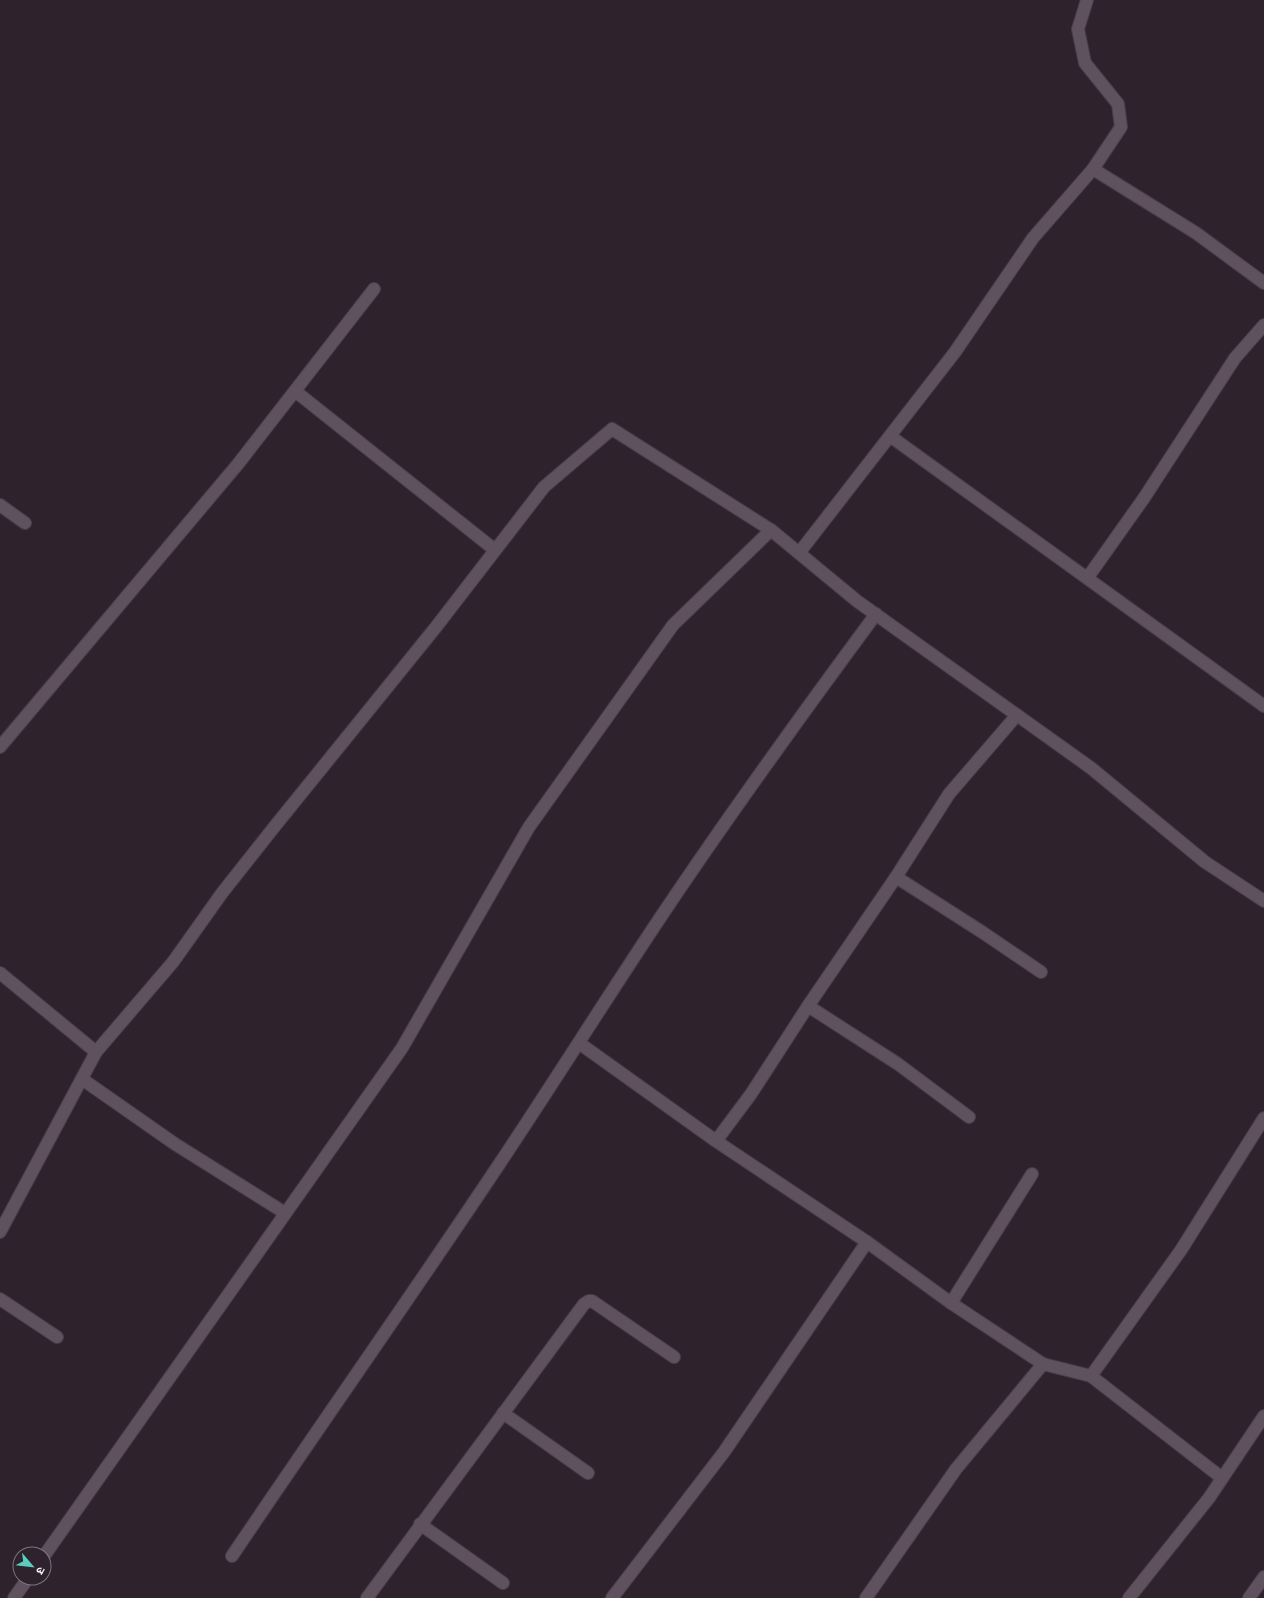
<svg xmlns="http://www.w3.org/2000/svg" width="1264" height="1598" font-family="'PT Sans Narrow','Noto Sans Devanagari',sans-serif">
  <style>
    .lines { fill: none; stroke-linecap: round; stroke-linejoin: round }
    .minor-casing { stroke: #483e47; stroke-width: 14 }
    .minor { stroke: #5f525e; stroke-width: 12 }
  </style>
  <rect width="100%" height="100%" fill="#2e232d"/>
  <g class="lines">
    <defs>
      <g id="minor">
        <polyline points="1093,169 1196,233 1264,283"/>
        <polyline points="295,391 495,550"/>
        <polyline points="890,436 1264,706"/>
        <polyline points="0,505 25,523"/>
        <polyline points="799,553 955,352 1033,238 1093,169 1121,127 1118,104 1085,63 1078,29 1087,0"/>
        <polyline points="1088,577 1144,498 1235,358 1264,325"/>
        <polyline points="0,747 238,464 374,289"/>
        <polyline points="896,877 982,932 1041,972"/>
        <polyline points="0,973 96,1052"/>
        <polyline points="808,1006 898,1064 969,1117"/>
        <polyline points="579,1043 716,1141 867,1242 951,1303 1043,1364"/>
        <polyline points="82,1079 175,1144 285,1213"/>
        <polyline points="716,1141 751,1094 808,1006 896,877 949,794 1017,715"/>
        <polyline points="0,1232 96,1052 173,962 222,893 275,826 436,627 544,487 612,429 771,530 857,601 1091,768 1205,862 1264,901"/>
        <polyline points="0,1299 57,1337"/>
        <polyline points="951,1303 1032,1174"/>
        <polyline points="1091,1376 1222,1478"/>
        <polyline points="503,1413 588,1473"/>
        <polyline points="420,1524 503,1583"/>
        <polyline points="44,1556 402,1048 529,827 673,625 771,530"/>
        <path d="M232,1556C321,1424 412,1295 500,1163C554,1082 606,999 660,918C729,815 802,714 876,614"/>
        <polyline points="14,1598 28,1578"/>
        <polyline points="367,1598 584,1304 589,1301 592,1301 674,1357"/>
        <polyline points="612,1598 724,1452 867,1242"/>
        <polyline points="866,1598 956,1469 1043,1364 1091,1376 1181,1250 1264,1118"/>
        <polyline points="1129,1598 1209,1498 1264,1416"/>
        <polyline points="1249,1598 1264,1577"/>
      </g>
    </defs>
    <use href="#minor" class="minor-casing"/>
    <use href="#minor" class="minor"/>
  </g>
  <g transform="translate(32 1566) rotate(118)"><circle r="19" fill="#2e232d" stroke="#7e757d"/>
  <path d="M0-3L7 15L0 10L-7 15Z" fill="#59cebf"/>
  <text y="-6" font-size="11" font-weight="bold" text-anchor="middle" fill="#f7eff6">उ</text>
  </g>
</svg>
